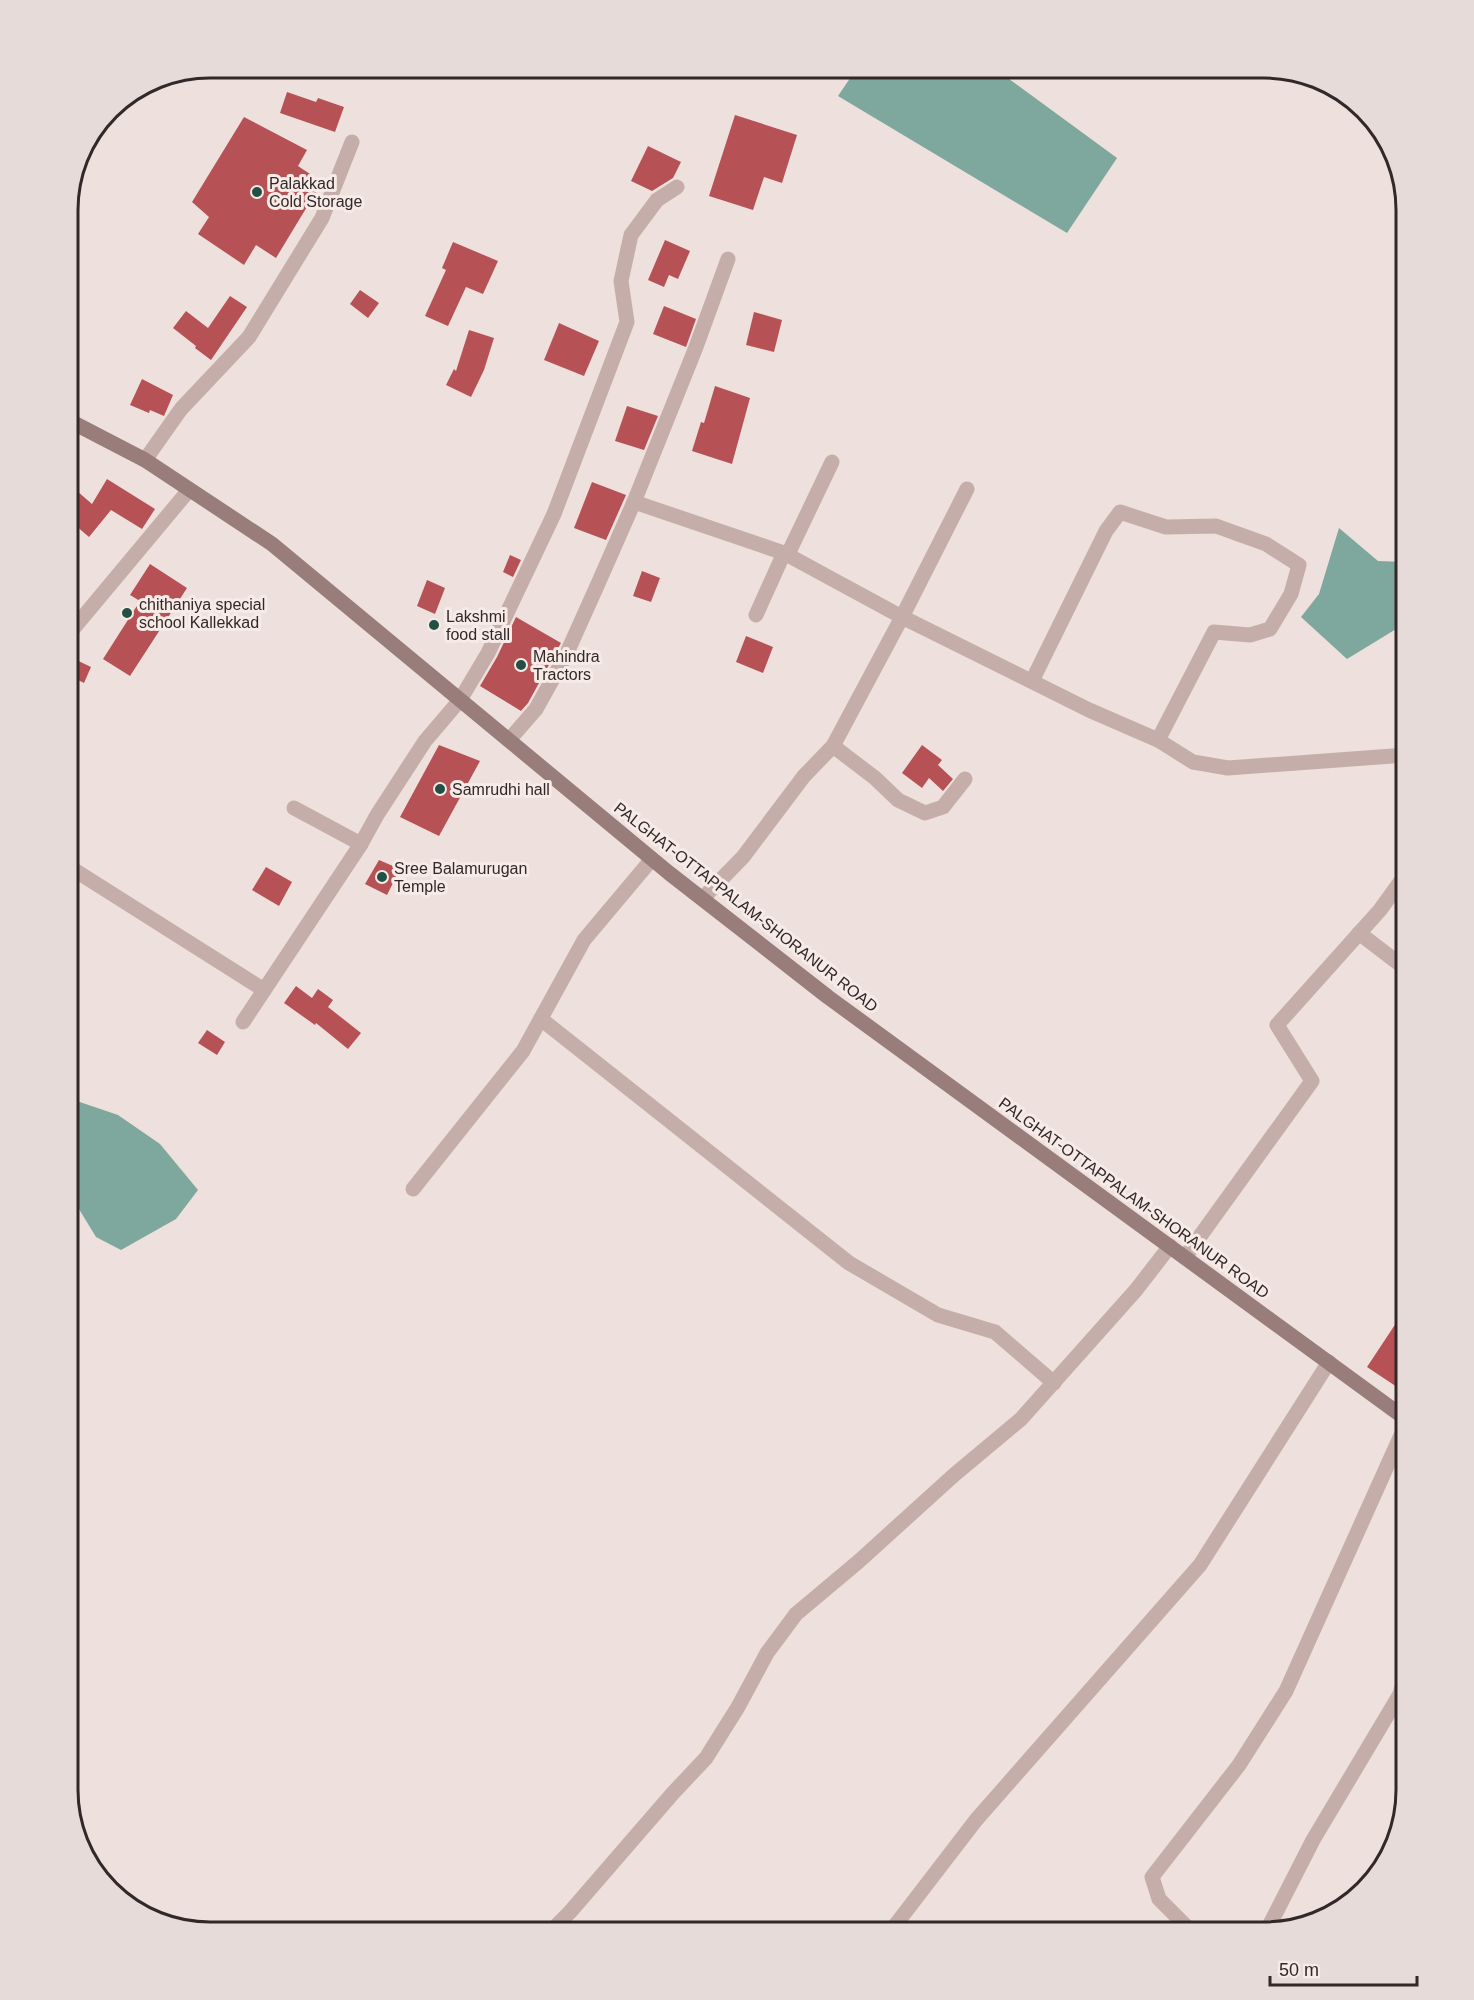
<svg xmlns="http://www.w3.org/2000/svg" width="1474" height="2000" font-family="Arial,sans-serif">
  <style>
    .water { fill: #7ea79d }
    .building { fill: #b65256 }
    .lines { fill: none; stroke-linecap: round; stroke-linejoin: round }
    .street { stroke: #c5aea9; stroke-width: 15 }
    .secondary { stroke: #987d7b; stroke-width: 15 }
    .poi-dot { fill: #234f45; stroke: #f6ebe7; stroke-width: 2 }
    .labels { text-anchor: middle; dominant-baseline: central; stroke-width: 6; stroke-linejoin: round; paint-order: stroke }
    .poi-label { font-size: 16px; fill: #332828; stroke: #f6ebe7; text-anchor: start }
    .street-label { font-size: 16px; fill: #332828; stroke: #f6ebe7 }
    .rim { fill: none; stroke: #332828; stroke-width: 3 }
  </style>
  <rect width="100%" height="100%" fill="#eee0dc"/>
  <g class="water">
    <polygon points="857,68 994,68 1117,158 1067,233 838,96"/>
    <polygon points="1339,528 1378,561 1406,562 1406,623 1347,659 1301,617 1319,594"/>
    <polygon points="68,1098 118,1115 160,1144 198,1190 176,1219 121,1250 96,1237 68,1191"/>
  </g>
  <g class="building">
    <polygon points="287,92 316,102 318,98 344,107 335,132 280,113"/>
    <polygon points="735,115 797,135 782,183 764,177 753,210 709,196"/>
    <polygon points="244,117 307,150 298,166 322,182 276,258 256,245 244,265 198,234 209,217 192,202"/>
    <polygon points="648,146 681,162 673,178 652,191 631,181"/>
    <polygon points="665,240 690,251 678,279 669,275 664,287 648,280"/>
    <polygon points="453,242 498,261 483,294 466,287 448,326 425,316 446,270 442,268"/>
    <polygon points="360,290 379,303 368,318 350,304"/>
    <polygon points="230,296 247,307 211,360 195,348 196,346 173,328 186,311 208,328"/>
    <polygon points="664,306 696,319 686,347 653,334"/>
    <polygon points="754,312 782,320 774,352 746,345"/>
    <polygon points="559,323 599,341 584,376 544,360"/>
    <polygon points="469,330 494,338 484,370 471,397 446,385 454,369 456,371"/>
    <polygon points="142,379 173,395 164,416 150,410 149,413 130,405"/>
    <polygon points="715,386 750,398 732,464 692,451 701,422 704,423"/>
    <polygon points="627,406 658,416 644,450 615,441"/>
    <polygon points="107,479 155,509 142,529 111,510 89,537 68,519 68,502 77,491 92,504"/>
    <polygon points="592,482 626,495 606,540 574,528"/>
    <polygon points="510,555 521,560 513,577 503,572"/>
    <polygon points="150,564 187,588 130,676 103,659 140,601 130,595"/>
    <polygon points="642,571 660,578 651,602 633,596"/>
    <polygon points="427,580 445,588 435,614 417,606"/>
    <polygon points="516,617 561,643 528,703 521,711 480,686 497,657"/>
    <polygon points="746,636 773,647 763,673 736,662"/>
    <polygon points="68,656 91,667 84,683 68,675"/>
    <polygon points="439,745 480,761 439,836 400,817"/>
    <polygon points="922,745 942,760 938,765 953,779 943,791 929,778 922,788 902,773"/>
    <polygon points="379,860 400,869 387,895 365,884"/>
    <polygon points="266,867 292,882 279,906 252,890"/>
    <polygon points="296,986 312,998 318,989 333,1000 328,1007 361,1033 348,1049 316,1023 315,1025 284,1003"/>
    <polygon points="207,1030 225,1042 217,1055 198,1043"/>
    <polygon points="1406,1308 1406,1393 1367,1367"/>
  </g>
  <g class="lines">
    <g class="street">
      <polyline points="145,460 181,409 249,337 322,218 352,142"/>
      <polyline points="967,489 902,617 1089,710 1158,740 1193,762 1228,768 1406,755"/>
      <polyline points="634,502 784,553"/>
      <polyline points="788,554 832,462"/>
      <polyline points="68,635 189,490"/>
      <polyline points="1032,681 1106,531 1120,512 1166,527 1216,526 1266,544 1299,565 1291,594 1270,629 1250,635 1214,632 1158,740"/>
      <polyline points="509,740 536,709 566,655 597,586 634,502 696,347 728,259"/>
      <polyline points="833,746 875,778 898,800 925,813 943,807 965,779"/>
      <polyline points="294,808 361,844"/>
      <polyline points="68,866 264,990"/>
      <polyline points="703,898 743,857 804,776 833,746 902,617 784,553 756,615"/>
      <polyline points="1359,933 1406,969"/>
      <polyline points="541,1019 849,1263 938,1315 995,1332 1054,1383"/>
      <polyline points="243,1022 361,844 377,815 425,741 460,700 488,653 554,514 627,322 621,281 631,235 657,200 677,187"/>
      <polyline points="413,1189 523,1051 584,940 652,859"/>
      <polyline points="1185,1257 1312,1081 1277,1025 1380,910 1406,874"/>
      <polyline points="550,1932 570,1912 673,1793 706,1758 738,1707 767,1653 796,1614 858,1562 954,1475 1021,1419 1136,1290 1170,1246"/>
      <polyline points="890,1932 976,1820 1200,1565 1329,1362"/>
      <polyline points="1192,1932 1159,1899 1152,1877 1239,1765 1286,1691 1406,1424"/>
      <polyline points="1266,1932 1313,1840 1400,1694 1406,1672"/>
    </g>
    <polyline class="secondary" points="68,420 145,460 272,544 669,873 828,997 1406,1419"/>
  </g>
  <g class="poi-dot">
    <circle cx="257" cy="192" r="6"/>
    <circle cx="127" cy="613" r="6"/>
    <circle cx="434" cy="625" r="6"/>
    <circle cx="521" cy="665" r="6"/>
    <circle cx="440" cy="789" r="6"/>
    <circle cx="382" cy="877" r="6"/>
  </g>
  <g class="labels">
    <g class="poi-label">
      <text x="269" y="183">Palakkad<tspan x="269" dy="18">Cold Storage</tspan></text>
      <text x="139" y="604">chithaniya special<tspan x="139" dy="18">school Kallekkad</tspan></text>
      <text x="446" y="616">Lakshmi<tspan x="446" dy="18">food stall</tspan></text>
      <text x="533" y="656">Mahindra<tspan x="533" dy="18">Tractors</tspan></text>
      <text x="452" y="789">Samrudhi hall</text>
      <text x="394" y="868">Sree Balamurugan<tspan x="394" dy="18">Temple</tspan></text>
    </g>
    <g class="street-label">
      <text transform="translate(746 907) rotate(38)">PALGHAT-OTTAPPALAM-SHORANUR ROAD</text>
      <text transform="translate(1134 1198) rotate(36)">PALGHAT-OTTAPPALAM-SHORANUR ROAD</text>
    </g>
  </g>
  <path d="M0 0H1474V2000H0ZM210 78H1264A132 132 0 0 1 1396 210V1790A132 132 0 0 1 1264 1922H210A132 132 0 0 1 78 1790V210A132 132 0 0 1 210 78Z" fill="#e6dbd8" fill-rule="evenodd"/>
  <path class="rim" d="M210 78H1264A132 132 0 0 1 1396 210V1790A132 132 0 0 1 1264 1922H210A132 132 0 0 1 78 1790V210A132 132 0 0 1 210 78Z"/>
  <path d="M1270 1976v9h147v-9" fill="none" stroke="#332828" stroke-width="3"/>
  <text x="1279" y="1976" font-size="18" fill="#332828" stroke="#f6ebe7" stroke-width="4.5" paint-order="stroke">50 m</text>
</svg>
